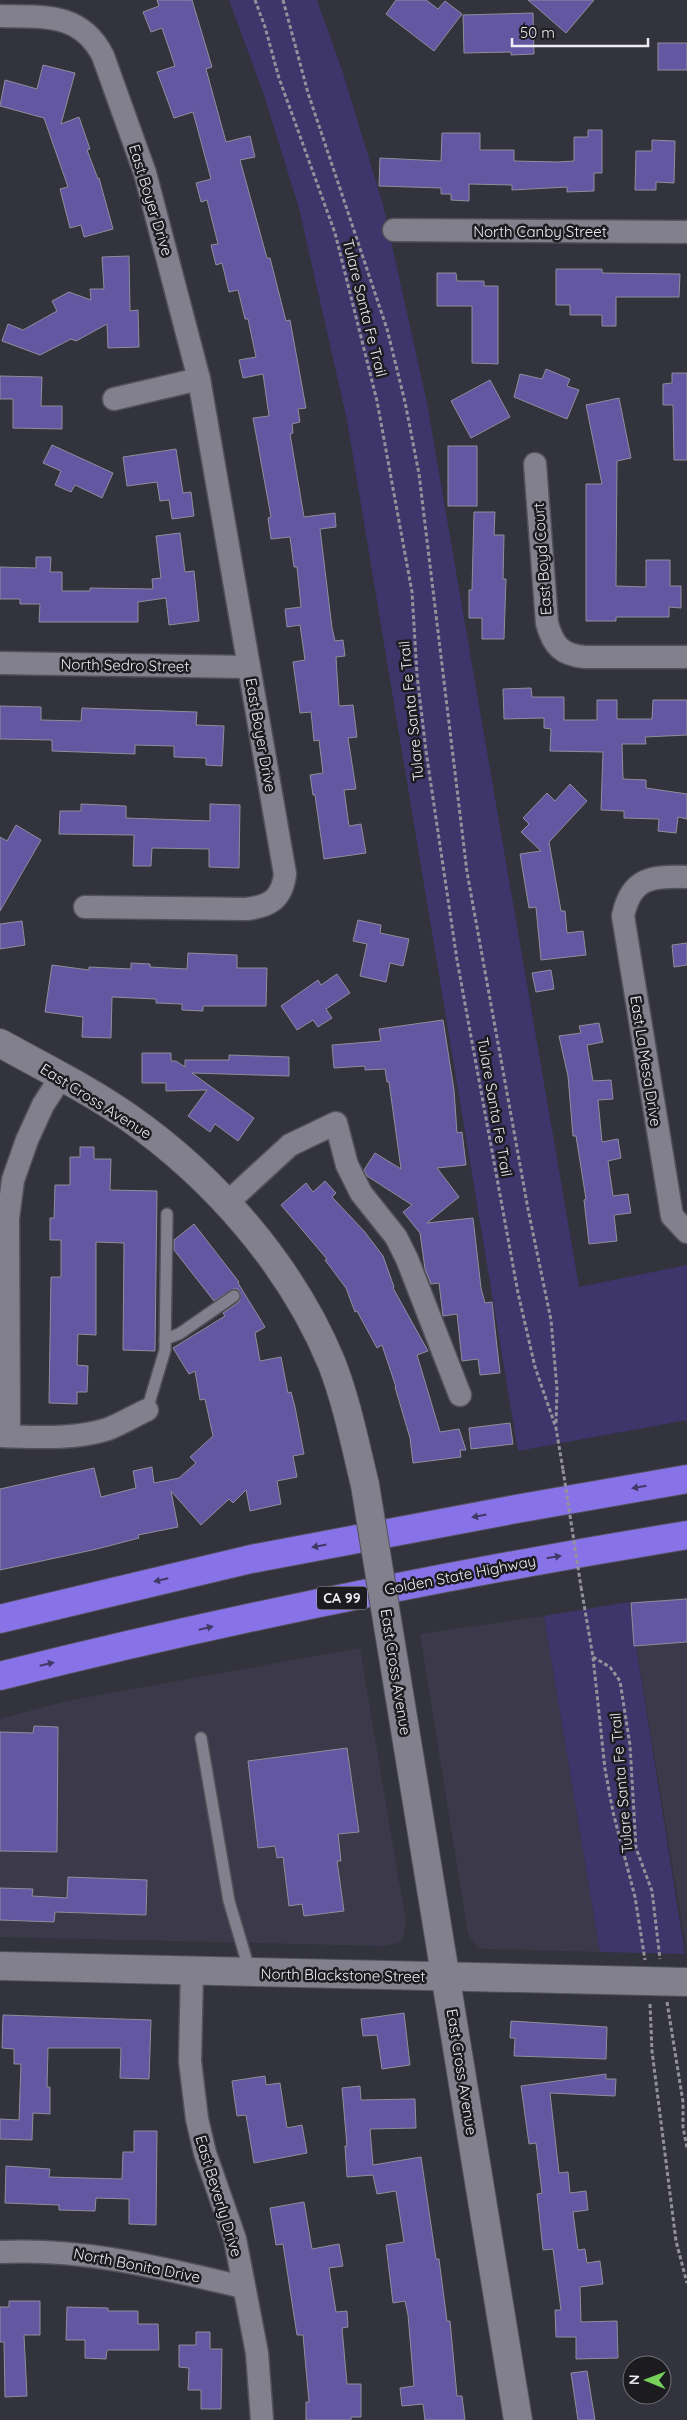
<svg xmlns="http://www.w3.org/2000/svg" width="687" height="2420" font-family="Quicksand,sans-serif">
  <style>
    .built { fill: #3b394a }
    .green { fill: #3e356b }
    .building { fill: #6357a2; stroke: #8f8e9b }
    .lines { fill: none; stroke-linecap: round; stroke-linejoin: round }
    .lane-casing { stroke: #52515a; stroke-width: 14 }
    .street-casing { stroke: #52515a; stroke-width: 25 }
    .secondary-casing { stroke: #52515a; stroke-width: 30 }
    .highway-casing { stroke: #52515a; stroke-width: 30 }
    .path { stroke: #93929b; stroke-width: 3; stroke-dasharray: 4 2.5; stroke-linecap: butt }
    .lane { stroke: #81808c; stroke-width: 11 }
    .street { stroke: #81808c; stroke-width: 22 }
    .secondary { stroke: #81808c; stroke-width: 28 }
    .highway { stroke: #8872e8; stroke-width: 28 }
    .secondary-bridge-casing { stroke: #52515a; stroke-width: 30; stroke-linecap: butt }
    .path-bridge { stroke: #93929b; stroke-width: 3; stroke-dasharray: 4 2.5; stroke-linecap: butt }
    .secondary-bridge { stroke: #81808c; stroke-width: 28 }
    .oneway { fill: #413966 }
    .labels { text-anchor: middle; dominant-baseline: central; stroke-width: 5; stroke-linejoin: round; paint-order: stroke }
    .shield { fill: #1b1b20; stroke: #aeadb4; stroke-width: 1 }
    .shield-label { font-size: 14px; font-weight: bold; fill: #edecf3 }
    .street-label { font-size: 15px; fill: #edecf3; stroke: #1b1b20 }
  </style>
  <rect width="100%" height="100%" fill="#33333d"/>
  <g class="built">
    <polygon points="687,1597 687,1954 629,1602"/>
    <polygon points="544,1616 600,1952 485,1949 478,1948 468,1934 420,1634"/>
    <polygon points="360,1648 406,1923 403,1938 399,1943 383,1946 0,1937 0,1719 66,1701"/>
  </g>
  <g class="green">
    <polygon points="229,0 317,0 343,73 383,205 427,403 579,1287 687,1265 687,1420 518,1451 347,420 299,208 264,95"/>
    <polygon points="629,1602 685,1954 600,1952 544,1616"/>
  </g>
  <g class="building">
    <polygon points="157,0 192,0 212,67 206,69 226,142 250,136 255,157 240,160 267,258 270,258 286,321 290,320 306,408 298,409 300,422 292,424 293,433 290,434 304,517 335,513 336,527 320,529 332,628 335,641 343,640 345,656 336,657 339,706 353,705 357,737 348,738 356,789 344,790 349,826 361,824 366,853 324,859 315,795 313,795 310,775 323,773 319,740 314,741 311,712 300,713 293,662 305,660 300,625 287,627 285,609 301,607 297,567 294,567 290,537 271,539 268,518 271,517 253,418 269,416 263,374 243,378 239,360 256,357 248,319 245,319 238,290 229,292 222,263 216,265 211,245 218,244 207,200 201,202 196,183 211,179 193,112 174,118 157,72 175,66 162,28 151,32 143,12 159,6"/>
    <polygon points="396,0 426,0 438,9 445,1 462,14 434,51 386,14"/>
    <polygon points="528,0 594,0 566,33"/>
    <polygon points="533,13 534,54 511,55 511,52 464,53 463,15"/>
    <rect x="658" y="43" width="29" height="27"/>
    <polygon points="43,65 75,73 61,124 79,117 90,149 87,150 98,179 99,178 113,229 84,237 81,225 70,228 60,189 68,187 44,118 0,106 5,80 37,89"/>
    <polygon points="588,130 602,130 602,173 594,173 594,191 567,192 567,187 512,190 512,185 469,184 469,201 451,200 451,194 441,194 441,188 379,186 380,158 441,161 442,133 480,133 480,150 514,150 514,161 558,162 574,161 574,137 588,137"/>
    <polygon points="652,140 675,141 674,183 656,182 656,190 635,190 636,151 652,151"/>
    <polygon points="129,256 130,311 138,310 139,347 108,348 107,324 76,341 71,339 40,355 2,341 8,324 23,330 57,311 52,301 69,292 91,300 90,289 104,289 102,257"/>
    <polygon points="556,269 602,269 602,273 680,274 679,297 616,297 616,326 602,326 602,315 570,315 570,305 556,305"/>
    <polygon points="437,273 456,273 457,281 484,281 484,286 498,286 498,364 472,363 472,306 437,306"/>
    <polygon points="546,369 570,379 567,386 579,390 567,419 514,397 520,374 542,379"/>
    <polygon points="672,373 687,373 687,460 674,460 673,405 663,405 663,384 672,383"/>
    <polygon points="0,376 42,377 41,406 62,406 62,429 13,428 13,399 0,399"/>
    <polygon points="490,380 510,417 471,438 451,401"/>
    <polygon points="619,398 631,458 617,461 616,586 646,587 646,560 670,560 670,586 681,586 681,608 669,607 669,617 616,617 616,621 586,621 586,484 602,484 586,405"/>
    <polygon points="52,445 113,473 102,498 75,485 71,492 55,485 61,471 43,463"/>
    <rect x="448" y="446" width="29" height="60"/>
    <polygon points="176,449 183,493 191,492 194,516 172,519 169,500 160,501 157,482 127,486 123,457"/>
    <polygon points="474,512 495,512 494,535 504,535 503,579 506,579 504,639 482,639 482,618 469,618 469,590 472,590"/>
    <polygon points="180,533 185,572 194,571 199,621 169,625 166,598 138,602 138,622 39,622 40,604 20,604 20,599 0,599 0,567 36,568 36,557 51,557 50,572 62,572 62,591 90,591 90,588 153,589 152,579 161,578 156,536"/>
    <polygon points="531,688 532,697 564,697 564,720 597,720 597,700 617,700 617,719 652,719 653,700 687,700 687,735 645,737 646,744 622,744 623,779 646,780 646,788 687,794 687,819 678,817 676,833 658,831 659,819 624,818 624,811 601,810 603,752 550,751 551,729 544,728 544,718 504,719 503,689"/>
    <polygon points="0,706 41,707 41,720 81,721 82,708 197,712 196,725 224,726 222,766 206,765 206,758 174,757 174,746 135,745 135,754 52,751 52,740 0,739"/>
    <polygon points="570,784 587,801 549,842 561,911 565,911 567,933 583,931 586,955 541,960 536,907 529,908 520,854 541,851 521,832 529,824 523,818 547,793 555,801"/>
    <polygon points="81,804 126,806 126,818 210,821 210,804 240,805 239,868 209,867 209,849 152,848 151,866 133,866 134,835 59,834 60,811 81,811"/>
    <polygon points="16,825 41,840 0,911 0,837 7,841"/>
    <polygon points="358,920 381,925 380,933 409,939 403,966 390,963 386,982 360,976 367,944 353,941"/>
    <polygon points="22,921 25,945 0,949 0,924"/>
    <polygon points="687,943 687,965 674,967 672,945"/>
    <polygon points="188,953 237,955 237,968 267,968 266,1006 203,1006 203,1011 182,1010 182,1004 156,1003 156,999 112,997 111,1038 82,1037 83,1017 45,1012 52,965 89,970 89,967 131,969 131,963 150,964 150,967 187,969"/>
    <polygon points="551,970 554,989 536,992 532,973"/>
    <polygon points="337,974 350,993 326,1009 332,1018 318,1027 313,1020 297,1030 281,1006 318,980 321,985"/>
    <polygon points="443,1020 454,1090 457,1133 462,1132 466,1165 437,1168 459,1197 427,1223 473,1218 481,1288 485,1303 492,1302 500,1373 480,1375 478,1359 462,1361 457,1314 443,1316 439,1283 431,1284 425,1269 420,1233 403,1212 412,1205 367,1176 364,1170 375,1153 401,1169 389,1082 387,1082 385,1069 365,1070 365,1066 334,1068 332,1045 381,1041 379,1029"/>
    <polygon points="599,1023 603,1042 587,1045 593,1081 611,1080 613,1099 598,1100 602,1142 618,1139 621,1158 608,1161 613,1196 628,1194 631,1213 614,1215 617,1241 589,1244 584,1200 586,1199 576,1136 573,1136 568,1076 559,1036 581,1033 579,1026"/>
    <polygon points="142,1053 171,1053 171,1061 176,1061 185,1067 185,1060 229,1060 229,1055 289,1057 289,1076 192,1073 254,1118 238,1141 215,1124 210,1132 188,1116 207,1090 166,1091 166,1083 142,1083"/>
    <polygon points="80,1147 94,1147 94,1159 111,1159 110,1190 157,1191 155,1351 123,1350 124,1243 96,1242 96,1335 78,1334 77,1365 88,1366 87,1392 77,1392 77,1404 49,1403 51,1277 61,1277 61,1240 50,1240 50,1218 54,1218 55,1185 70,1185 70,1157 80,1157"/>
    <polygon points="325,1181 336,1193 332,1197 364,1231 383,1256 394,1287 393,1288 428,1351 417,1355 440,1432 459,1429 466,1450 460,1450 461,1457 413,1463 410,1438 395,1387 396,1387 382,1345 377,1348 357,1311 355,1312 346,1288 325,1260 327,1259 281,1205 306,1183 313,1192"/>
    <polygon points="194,1224 239,1282 238,1283 265,1327 255,1333 260,1361 281,1357 288,1393 291,1392 295,1407 304,1454 293,1456 297,1477 277,1481 281,1504 250,1511 246,1490 233,1503 229,1499 201,1525 171,1491 178,1527 138,1535 139,1538 97,1549 0,1570 0,1489 94,1468 101,1497 136,1488 133,1471 152,1467 154,1483 179,1478 196,1463 190,1457 213,1436 205,1399 200,1400 195,1371 189,1374 173,1348 225,1316 223,1313 239,1302 241,1295 238,1289 233,1289 214,1301 174,1250 174,1240"/>
    <polygon points="510,1423 513,1444 471,1449 469,1428"/>
    <polygon points="687,1599 687,1642 634,1646 631,1603"/>
    <polygon points="34,1726 58,1727 57,1852 0,1851 0,1732 33,1733"/>
    <polygon points="347,1748 359,1832 338,1834 341,1861 337,1861 344,1911 304,1916 302,1904 289,1906 283,1857 277,1858 275,1846 258,1848 248,1761"/>
    <polygon points="68,1877 147,1880 146,1915 55,1912 54,1922 0,1920 0,1888 33,1889 32,1896 67,1898"/>
    <polygon points="404,2013 410,2065 382,2069 377,2035 363,2036 361,2019"/>
    <polygon points="3,2015 151,2020 149,2079 120,2078 121,2048 48,2048 47,2087 50,2087 50,2114 33,2113 32,2140 0,2139 0,2119 19,2120 21,2064 14,2064 14,2049 2,2048"/>
    <polygon points="511,2021 607,2027 606,2059 514,2056 515,2038 510,2038"/>
    <polygon points="606,2074 606,2079 616,2079 615,2096 550,2093 559,2173 568,2172 570,2193 586,2191 588,2210 573,2212 578,2250 585,2249 587,2263 600,2261 603,2284 580,2287 581,2322 617,2321 618,2358 576,2359 576,2337 556,2337 555,2310 561,2310 553,2249 543,2250 537,2194 542,2193 536,2143 529,2144 521,2086"/>
    <polygon points="265,2076 266,2085 280,2083 287,2128 302,2125 307,2153 254,2163 246,2115 237,2116 232,2081"/>
    <polygon points="360,2086 361,2100 415,2099 416,2128 370,2129 373,2165 421,2157 436,2259 439,2259 447,2321 450,2321 457,2396 462,2396 465,2420 425,2420 423,2404 402,2406 400,2388 414,2386 408,2315 405,2301 393,2303 386,2245 404,2242 396,2191 377,2194 373,2175 347,2177 345,2146 347,2146 342,2088"/>
    <polygon points="134,2131 157,2131 156,2225 129,2224 129,2199 96,2198 95,2211 59,2210 59,2205 5,2203 6,2166 50,2169 49,2177 122,2179 123,2152 134,2152"/>
    <polygon points="304,2202 312,2249 339,2244 343,2266 329,2268 336,2312 347,2311 348,2327 342,2328 347,2384 361,2384 361,2417 351,2417 351,2420 306,2420 306,2402 309,2402 303,2335 297,2335 283,2244 276,2245 270,2208"/>
    <polygon points="9,2301 40,2301 40,2335 24,2335 27,2396 5,2397 4,2342 0,2342 0,2307 9,2307"/>
    <polygon points="67,2307 108,2308 108,2311 138,2311 138,2324 158,2324 159,2350 107,2350 106,2359 85,2358 85,2340 66,2340"/>
    <polygon points="196,2332 210,2332 210,2349 222,2349 221,2409 201,2409 201,2390 188,2390 189,2368 179,2367 179,2345 196,2345"/>
    <polygon points="587,2371 595,2420 578,2420 571,2373"/>
  </g>
  <g class="lines">
    <defs>
      <g id="lane">
        <polyline points="165,1339 179,1334 234,1296"/>
        <polyline points="147,1410 165,1350 167,1214"/>
        <polyline points="201,1738 229,1901 250,1972"/>
      </g>
      <g id="street">
        <path d="M0,16C43,17 81,12 103,56L145,173L199,379L285,874C282,899 270,906 247,909L85,907"/>
        <polyline points="394,230 687,232"/>
        <polyline points="114,399 199,379"/>
        <path d="M535,464L547,623C553,646 562,655 585,657H687"/>
        <polyline points="0,663 249,667"/>
        <path d="M687,877C652,876 631,877 623,916L672,1216L687,1232"/>
        <polyline points="227,1203 290,1145 336,1123 347,1165 361,1193 396,1237 407,1259 460,1395"/>
        <path d="M0,1436C35,1437 74,1440 108,1429C121,1424 134,1416 147,1410"/>
        <polyline points="9,1436 8,1218 13,1180 27,1140 43,1105 61,1077"/>
        <polyline points="192,1970 190,2061 197,2119 205,2153 235,2239 257,2353 262,2420"/>
        <path d="M0,2252C86,2248 161,2268 243,2287"/>
      </g>
      <g id="secondary">
        <path d="M0,1043C43,1067 88,1089 128,1117C214,1177 292,1266 332,1364C347,1403 355,1444 365,1485"/>
        <polyline points="391,1644 518,2420"/>
        <polyline points="0,1966 687,1982"/>
      </g>
      <g id="highway">
        <polyline points="0,1619 251,1559 516,1509 687,1479"/>
        <path d="M0,1676C227,1619 456,1573 687,1535"/>
      </g>
    </defs>
    <use href="#lane" class="lane-casing"/>
    <use href="#street" class="street-casing"/>
    <use href="#secondary" class="secondary-casing"/>
    <use href="#highway" class="highway-casing"/>
    <g class="path">
      <polyline points="255,0 265,27 279,78 335,233 377,401 412,592 417,675 426,751 457,960 518,1293 535,1367 556,1428 563,1470"/>
      <polyline points="283,0 308,93 387,329 405,402 419,474 467,872 528,1209 551,1320 557,1389 556,1424"/>
      <polyline points="581,1587 593,1657 605,1769 613,1812 635,1897 645,1960"/>
      <polyline points="593,1657 610,1667 620,1681 630,1745 636,1848 652,1891 660,1959"/>
      <polyline points="667,2002 683,2102 683,2127 687,2148"/>
      <polyline points="650,2004 652,2051 676,2241 687,2283"/>
    </g>
    <use href="#lane" class="lane"/>
    <use href="#street" class="street"/>
    <use href="#secondary" class="secondary"/>
    <use href="#highway" class="highway"/>
    <defs>
      <polyline id="secondary-bridge" points="365,1485 391,1644"/>
    </defs>
    <use href="#secondary-bridge" class="secondary-bridge-casing"/>
    <polyline class="path-bridge" points="563,1470 581,1587"/>
    <use href="#secondary-bridge" class="secondary-bridge"/>
  </g>
  <defs><path id="oneway-solid" d="M-6-.8H1V-3.2L6.5 0L1 3.2V.8H-6Z" transform="scale(1.25)"/></defs>
  <g class="oneway">
    <use href="#oneway-solid" transform="translate(639 1487) rotate(170)"/>
    <use href="#oneway-solid" transform="translate(479 1516) rotate(169)"/>
    <use href="#oneway-solid" transform="translate(319 1546) rotate(169)"/>
    <use href="#oneway-solid" transform="translate(554 1557) rotate(-10)"/>
    <use href="#oneway-solid" transform="translate(161 1580) rotate(167)"/>
    <use href="#oneway-solid" transform="translate(206 1628) rotate(-13)"/>
    <use href="#oneway-solid" transform="translate(47 1664) rotate(-13)"/>
  </g>
  <g class="labels">
    <rect class="shield" x="317" y="1586.5" width="50" height="23" rx="4"/>
    <g class="shield-label">
      <text x="342" y="1598">CA 99</text>
    </g>
    <g class="street-label">
      <text transform="translate(151 200) rotate(73)">East Boyer Drive</text>
      <text x="540" y="231">North Canby Street</text>
      <text transform="translate(365 308) rotate(76)">Tulare Santa Fe Trail</text>
      <text transform="translate(542 559) rotate(-94)">East Boyd Court</text>
      <text transform="translate(125 665) rotate(1)">North Sedro Street</text>
      <text transform="translate(411 711) rotate(-96)">Tulare Santa Fe Trail</text>
      <text transform="translate(261 735) rotate(80)">East Boyer Drive</text>
      <text transform="translate(646 1061) rotate(81)">East La Mesa Drive</text>
      <text transform="translate(96 1101) rotate(32)">East Cross Avenue</text>
      <text transform="translate(495 1107) rotate(80)">Tulare Santa Fe Trail</text>
      <text transform="translate(460 1575) rotate(-11)">Golden State Highway</text>
      <text transform="translate(396 1672) rotate(81)">East Cross Avenue</text>
      <text transform="translate(621 1783) rotate(-95)">Tulare Santa Fe Trail</text>
      <text transform="translate(343 1975) rotate(1)">North Blackstone Street</text>
      <text transform="translate(462 2072) rotate(81)">East Cross Avenue</text>
      <text transform="translate(219 2196) rotate(73)">East Beverly Drive</text>
      <text transform="translate(137 2265) rotate(11)">North Bonita Drive</text>
    </g>
  </g>
  <g transform="translate(647 2380) rotate(271)"><circle r="24" fill="#1b1b20" stroke="#6f6f74"/>
  <path d="M0-4L9 19L0 12L-9 19Z" fill="#76d25a"/>
  <text y="-8" font-size="14" font-weight="bold" text-anchor="middle" fill="#edecf3">N</text>
  </g>
  <path d="M512 38v8h136v-8" fill="none" stroke="#edecf3" stroke-width="2.5"/>
  <text x="520" y="38" font-size="15" fill="#edecf3" stroke="#1b1b20" stroke-width="4" paint-order="stroke">50 m</text>
</svg>
